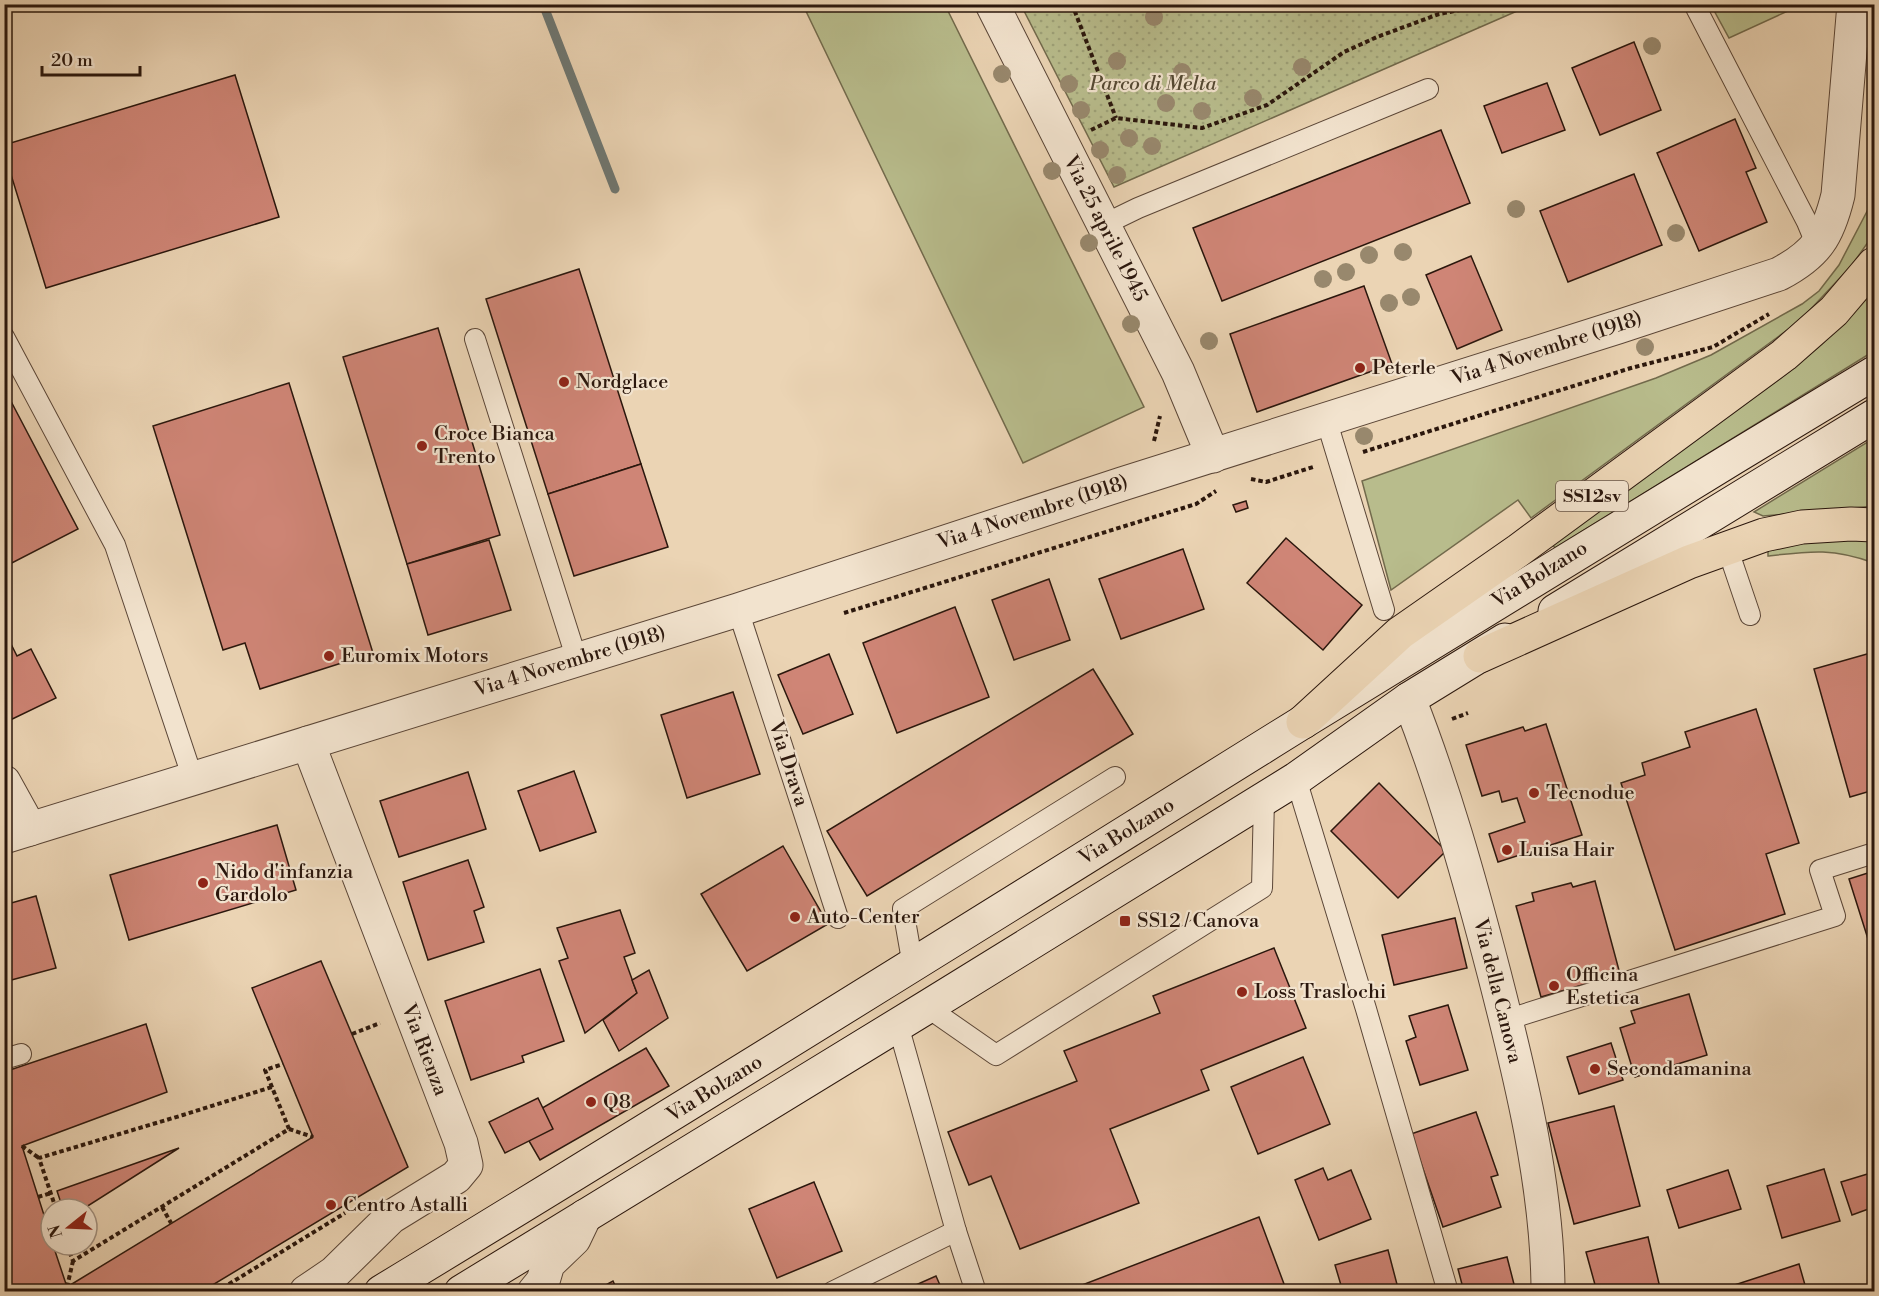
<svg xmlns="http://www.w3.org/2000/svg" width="1879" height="1296" font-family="'Libre Bodoni',serif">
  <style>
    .grass { fill: #b8bc8c; stroke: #726a4c; stroke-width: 1.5 }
    .park { fill: url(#park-dots); stroke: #726a4c; stroke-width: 1.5 }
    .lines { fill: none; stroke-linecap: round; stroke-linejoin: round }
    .stream { stroke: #6e7772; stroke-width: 9 }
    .building { fill: #cf8576; stroke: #2b170d; stroke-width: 1.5 }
    .lane-casing { stroke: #5b4637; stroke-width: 22 }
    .street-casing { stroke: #5b4637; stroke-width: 35 }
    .secondary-casing { stroke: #2b170d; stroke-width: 35 }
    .highway-casing { stroke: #2b170d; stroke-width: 35 }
    .path { stroke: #2b170d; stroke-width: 4; stroke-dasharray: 4.5 3; stroke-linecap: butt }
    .lane { stroke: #f2e3ce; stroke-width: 20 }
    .street { stroke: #f2e3ce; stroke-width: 33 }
    .secondary { stroke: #f2e3ce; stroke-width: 33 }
    .highway { stroke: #ebd4b4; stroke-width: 33 }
    .tree { fill: #98886d }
    .poi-dot { fill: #8f2418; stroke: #f2e3ce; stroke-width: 2 }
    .labels { text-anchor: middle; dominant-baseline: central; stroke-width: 4.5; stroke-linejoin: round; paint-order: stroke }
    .shield { fill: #f2e3ce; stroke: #675447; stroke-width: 1.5 }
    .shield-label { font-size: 18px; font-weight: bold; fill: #2b170d }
    .park-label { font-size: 20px; font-style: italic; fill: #554933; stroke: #f2e3ce }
    .street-label { font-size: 20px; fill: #2b170d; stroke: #f2e3ce }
    .poi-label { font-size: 20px; fill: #2b170d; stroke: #f2e3ce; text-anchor: start }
  </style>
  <defs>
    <pattern id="park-dots" width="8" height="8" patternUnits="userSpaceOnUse" patternTransform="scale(1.5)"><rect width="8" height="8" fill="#b8bc8c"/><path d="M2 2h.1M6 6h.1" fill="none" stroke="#9ea178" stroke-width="1.8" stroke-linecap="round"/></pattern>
  </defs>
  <rect width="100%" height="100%" fill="#ebd4b4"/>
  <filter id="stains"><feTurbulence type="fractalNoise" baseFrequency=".00333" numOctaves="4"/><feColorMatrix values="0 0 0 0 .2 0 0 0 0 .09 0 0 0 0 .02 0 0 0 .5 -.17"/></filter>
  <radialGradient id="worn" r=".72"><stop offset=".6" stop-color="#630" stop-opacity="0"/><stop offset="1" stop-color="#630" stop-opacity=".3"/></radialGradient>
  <g class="grass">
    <polygon points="803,5 945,5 1144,407 1023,463"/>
    <polygon points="1711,5 1801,5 1729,38"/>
    <polygon points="1874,198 1873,235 1852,265 1808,312 1790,328 1531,518 1518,500 1391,590 1362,481 1656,378 1711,355 1802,304 1819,291 1839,265"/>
    <polygon points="1874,290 1874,351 1555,548 1552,544 1790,371 1822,344"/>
    <polygon points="1874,438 1874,506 1763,516 1754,512"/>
    <path d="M1815,540H1874V563C1833,548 1811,551 1768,556V550Z"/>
  </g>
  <polygon class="park" points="1021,5 1531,5 1114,187"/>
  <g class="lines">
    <polyline class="stream" points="543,4 615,189"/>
  </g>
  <g class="building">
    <polygon points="1634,42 1661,110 1600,135 1572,68"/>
    <polygon points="235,75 279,217 46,288 4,152 4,145"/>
    <polygon points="1547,83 1565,130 1502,153 1484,106"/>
    <polygon points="1735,119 1756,168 1746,172 1767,222 1699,251 1657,153"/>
    <polygon points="1441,130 1470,203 1222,301 1193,228"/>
    <polygon points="1634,174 1662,245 1568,282 1540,211"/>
    <polygon points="1471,256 1502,330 1457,349 1426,275"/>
    <polygon points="579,269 641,464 548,494 486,299"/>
    <polygon points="1364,286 1392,364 1257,412 1230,334"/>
    <polygon points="438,328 500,535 407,564 343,357"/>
    <polygon points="289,383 373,653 260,689 245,643 223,650 153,426"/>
    <polygon points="4,388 78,529 4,567"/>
    <polygon points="641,464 668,547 574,576 548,494"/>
    <polygon points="1246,501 1248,508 1236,512 1233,505"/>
    <polygon points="1286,538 1362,605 1323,650 1247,583"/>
    <polygon points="489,540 511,610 428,635 407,564"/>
    <polygon points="1183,549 1204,609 1121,639 1099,579"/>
    <polygon points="1049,579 1070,640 1014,660 992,600"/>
    <polygon points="955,607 989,697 897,733 863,643"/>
    <polygon points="4,630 17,656 31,649 56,698 4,723"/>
    <polygon points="1874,652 1874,790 1850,797 1814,669"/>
    <polygon points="829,654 853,714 803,734 778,675"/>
    <polygon points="1093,669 1133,734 867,896 827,831"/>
    <polygon points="733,692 760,774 687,798 661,715"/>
    <polygon points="1756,709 1799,843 1766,854 1785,914 1675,950 1621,783 1645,775 1642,763 1690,747 1685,732"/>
    <polygon points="1546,724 1582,835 1498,862 1489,834 1525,822 1517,798 1502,802 1499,791 1482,796 1466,745 1523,727 1525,731"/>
    <polygon points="574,771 596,832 540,851 518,791"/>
    <polygon points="468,772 486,829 399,857 380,801"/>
    <polygon points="1379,783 1446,851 1398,898 1331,831"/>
    <polygon points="277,825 296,890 129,940 110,875"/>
    <polygon points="783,846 828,924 747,971 701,894"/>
    <polygon points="468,860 484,907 474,911 484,942 428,960 403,882"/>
    <polygon points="1874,871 1874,958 1849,879"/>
    <polygon points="1595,881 1620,974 1541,997 1516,906 1534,901 1532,893 1571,883 1573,887"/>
    <polygon points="36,896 56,968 4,982 4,905"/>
    <polygon points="620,910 635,953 624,957 637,993 585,1033 559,961 568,958 557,928"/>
    <polygon points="1455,918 1467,968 1394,985 1382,935"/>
    <polygon points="1274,948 1306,1028 1201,1070 1209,1090 1110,1129 1139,1203 1020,1249 991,1176 969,1185 948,1132 1077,1081 1064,1051 1160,1013 1153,996"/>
    <polygon points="321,961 408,1167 201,1292 4,1292 4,1072 146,1024 167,1092 22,1146 51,1237 51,1245 53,1245 67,1287 313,1137 252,988"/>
    <polygon points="540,969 564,1041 522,1056 524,1062 471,1080 445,1001"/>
    <polygon points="649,970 668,1018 619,1051 603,1020 637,993 632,980"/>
    <polygon points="1689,994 1707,1055 1635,1077 1620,1028 1635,1023 1631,1011"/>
    <polygon points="1448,1005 1468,1070 1420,1085 1406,1041 1416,1037 1409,1016"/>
    <polygon points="1611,1043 1623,1080 1579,1094 1567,1057"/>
    <polygon points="646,1048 669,1086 540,1160 518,1122"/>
    <polygon points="1303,1057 1330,1124 1258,1154 1231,1087"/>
    <polygon points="538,1098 553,1129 505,1153 489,1122"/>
    <polygon points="1614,1106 1640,1206 1574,1224 1548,1123"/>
    <polygon points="1476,1112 1498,1175 1491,1177 1501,1207 1443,1227 1411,1134"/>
    <polygon points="179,1148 83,1209 63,1209 57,1191"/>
    <polygon points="1323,1168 1328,1180 1351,1170 1371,1219 1319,1240 1295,1180"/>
    <polygon points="1824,1169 1840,1221 1782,1238 1767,1186"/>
    <polygon points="1728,1170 1741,1209 1679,1228 1667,1190"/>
    <polygon points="1874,1172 1874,1207 1852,1215 1841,1182"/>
    <polygon points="814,1182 842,1251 777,1278 749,1209"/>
    <polygon points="1259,1217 1287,1292 1064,1292"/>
    <polygon points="1648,1237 1661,1292 1597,1292 1586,1252"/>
    <polygon points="1388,1250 1399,1292 1343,1292 1335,1265"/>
    <polygon points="1507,1257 1516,1292 1464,1292 1458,1269"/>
    <polygon points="1799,1264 1807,1292 1713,1292"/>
    <polygon points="936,1276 943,1292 900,1292"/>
    <polygon points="613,1281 618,1292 593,1292"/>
  </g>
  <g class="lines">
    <defs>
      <g id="lane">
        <polyline points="1694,4 1807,222 1817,246"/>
        <polyline points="1103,225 1138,208 1428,89"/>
        <polyline points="4,337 115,545 193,779"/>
        <polyline points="475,339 577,660"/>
        <polyline points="1326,419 1384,610"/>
        <polyline points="1727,547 1750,615"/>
        <polyline points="738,610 838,918"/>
        <polyline points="1296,779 1366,1009 1448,1292"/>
        <polyline points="913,966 903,909 1115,777"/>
        <polyline points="927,1007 996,1055 1262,888 1264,798"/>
        <polyline points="1506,1020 1835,916 1820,870 1874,853"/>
        <polyline points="898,1025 956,1231 976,1292"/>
        <polyline points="4,1059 21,1054"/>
        <polyline points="832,1292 956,1231"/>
      </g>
      <g id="street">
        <polyline points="992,4 1178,372 1213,456"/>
        <path d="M1409,699C1444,788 1470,881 1494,973C1520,1074 1548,1187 1548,1292"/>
        <polyline points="4,782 30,829"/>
        <path d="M4,837L738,610L1122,484L1618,327L1779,274C1817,254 1828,236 1838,195L1854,4"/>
        <polyline points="306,1292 334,1273 391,1217 456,1177 466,1165 461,1143 308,743"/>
        <polyline points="534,1292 543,1281 548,1264 574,1239 585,1216"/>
      </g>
      <g id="secondary">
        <polyline points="1555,611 1874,416"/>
        <path d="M381,1292C690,1105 996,913 1303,722C1493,604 1683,488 1874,373"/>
        <polyline points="461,1292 927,1007 1296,779 1409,699 1505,640"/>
      </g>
      <g id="highway">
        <polyline points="1480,656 1689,562 1764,535 1802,527 1851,524 1874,525"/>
        <polyline points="1303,722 1400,633 1519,550 1784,355 1834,311 1874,264"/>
      </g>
    </defs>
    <use href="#lane" class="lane-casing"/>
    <use href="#street" class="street-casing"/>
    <use href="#secondary" class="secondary-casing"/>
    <use href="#highway" class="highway-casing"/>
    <g class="path">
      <polyline points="1072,4 1116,118"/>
      <polyline points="1075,11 1087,4"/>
      <polyline points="1091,130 1116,118 1202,128 1267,105 1344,52 1377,37 1439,14 1491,4"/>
      <polyline points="1154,441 1160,416"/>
      <polyline points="1363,452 1631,368 1713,347 1769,314"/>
      <polyline points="1251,479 1266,482 1313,467"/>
      <polyline points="844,613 1196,504 1216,491"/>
      <polyline points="1452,719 1468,713"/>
      <polyline points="352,1034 380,1023"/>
      <polyline points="289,1129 313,1137"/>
      <polyline points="22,1146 39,1158"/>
      <polyline points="38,1197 51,1193"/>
      <polyline points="162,1207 171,1223"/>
      <polyline points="56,1209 39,1158 183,1115 272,1087"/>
      <polyline points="67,1245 73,1261 289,1129 265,1070 283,1064"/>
      <polyline points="67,1287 73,1261"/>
      <polyline points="208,1287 212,1292"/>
      <polyline points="216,1292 345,1213"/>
    </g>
    <use href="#lane" class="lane"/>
    <use href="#street" class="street"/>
    <use href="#secondary" class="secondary"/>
    <use href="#highway" class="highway"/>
  </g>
  <g class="tree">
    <circle cx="1154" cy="17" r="9"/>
    <circle cx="1652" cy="46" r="9"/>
    <circle cx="1117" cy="61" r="9"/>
    <circle cx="1302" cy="67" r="9"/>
    <circle cx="1182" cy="72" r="9"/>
    <circle cx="1002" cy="74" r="9"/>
    <circle cx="1069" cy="84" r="9"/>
    <circle cx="1253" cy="98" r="9"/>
    <circle cx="1166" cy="103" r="9"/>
    <circle cx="1081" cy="110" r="9"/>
    <circle cx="1202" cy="111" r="9"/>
    <circle cx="1129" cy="138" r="9"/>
    <circle cx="1152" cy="146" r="9"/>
    <circle cx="1100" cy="150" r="9"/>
    <circle cx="1052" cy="171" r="9"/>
    <circle cx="1117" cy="175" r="9"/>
    <circle cx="1516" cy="209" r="9"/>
    <circle cx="1676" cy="233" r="9"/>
    <circle cx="1089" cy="243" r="9"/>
    <circle cx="1403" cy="252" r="9"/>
    <circle cx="1369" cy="255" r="9"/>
    <circle cx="1346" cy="272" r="9"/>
    <circle cx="1323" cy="279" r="9"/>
    <circle cx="1411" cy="297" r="9"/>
    <circle cx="1389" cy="303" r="9"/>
    <circle cx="1131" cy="324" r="9"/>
    <circle cx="1209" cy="341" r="9"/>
    <circle cx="1645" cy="347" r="9"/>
    <circle cx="1364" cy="436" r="9"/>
  </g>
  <g class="poi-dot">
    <circle cx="1360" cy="368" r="6"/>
    <circle cx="564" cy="382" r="6"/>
    <circle cx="422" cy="446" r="6"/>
    <circle cx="329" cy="656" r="6"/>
    <circle cx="1534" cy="793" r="6"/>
    <circle cx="1507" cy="850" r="6"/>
    <circle cx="203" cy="883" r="6"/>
    <circle cx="795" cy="917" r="6"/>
    <rect x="1119" y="915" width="12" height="12" rx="3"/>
    <circle cx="1554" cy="986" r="6"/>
    <circle cx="1242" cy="992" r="6"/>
    <circle cx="1595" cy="1069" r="6"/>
    <circle cx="591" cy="1102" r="6"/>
    <circle cx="331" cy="1205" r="6"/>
  </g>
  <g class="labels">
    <rect class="shield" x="1556" y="481" width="72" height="30" rx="4.5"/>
    <g class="shield-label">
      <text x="1592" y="496">SS12sv</text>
    </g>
    <g class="park-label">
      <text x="1153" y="84">Parco di Melta</text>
    </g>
    <g class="street-label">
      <text transform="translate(1105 229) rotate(63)">Via 25 aprile 1945</text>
      <text transform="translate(1547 349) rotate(-18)">Via 4 Novembre (1918)</text>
      <text transform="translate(1033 513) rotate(-18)">Via 4 Novembre (1918)</text>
      <text transform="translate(1540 575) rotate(-32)">Via Bolzano</text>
      <text transform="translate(570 662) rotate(-17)">Via 4 Novembre (1918)</text>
      <text transform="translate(788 764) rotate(72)">Via Drava</text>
      <text transform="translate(1127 832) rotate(-32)">Via Bolzano</text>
      <text transform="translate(1497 991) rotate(76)">Via della Canova</text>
      <text transform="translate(424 1050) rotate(69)">Via Rienza</text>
      <text transform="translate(715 1089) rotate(-32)">Via Bolzano</text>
    </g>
    <g class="poi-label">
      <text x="1372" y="368">Peterle</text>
      <text x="576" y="382">Nordglace</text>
      <text x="434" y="434">Croce Bianca<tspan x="434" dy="23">Trento</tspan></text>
      <text x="341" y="656">Euromix Motors</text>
      <text x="1546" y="793">Tecnodue</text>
      <text x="1519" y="850">Luisa Hair</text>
      <text x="215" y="872">Nido d'infanzia<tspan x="215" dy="23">Gardolo</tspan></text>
      <text x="807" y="917">Auto-Center</text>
      <text x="1137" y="921">SS12 / Canova</text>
      <text x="1566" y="975">Officina<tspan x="1566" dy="23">Estetica</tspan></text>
      <text x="1254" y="992">Loss Traslochi</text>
      <text x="1607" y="1069">Secondamanina</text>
      <text x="603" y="1102">Q8</text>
      <text x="343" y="1205">Centro Astalli</text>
    </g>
  </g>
  <rect width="1879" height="1296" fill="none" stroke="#ebd4b4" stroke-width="24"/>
  <rect x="6" y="6" width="1867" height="1284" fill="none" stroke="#2b170d" stroke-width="3"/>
  <rect x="12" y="12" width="1855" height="1272" fill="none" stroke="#2b170d" stroke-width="1.5"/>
  <g transform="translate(69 1227) rotate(252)"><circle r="28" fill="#f2e3ce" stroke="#a29181" stroke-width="1.5"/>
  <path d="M0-4.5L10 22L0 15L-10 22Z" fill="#8f2418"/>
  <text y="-9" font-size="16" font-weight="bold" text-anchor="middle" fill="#2b170d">N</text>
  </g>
  <path d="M42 66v9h98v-9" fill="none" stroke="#2b170d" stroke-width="3"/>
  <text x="51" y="66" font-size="18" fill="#2b170d" stroke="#f2e3ce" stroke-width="4.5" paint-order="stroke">20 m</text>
  <rect width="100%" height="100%" filter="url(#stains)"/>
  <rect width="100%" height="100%" fill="url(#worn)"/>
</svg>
